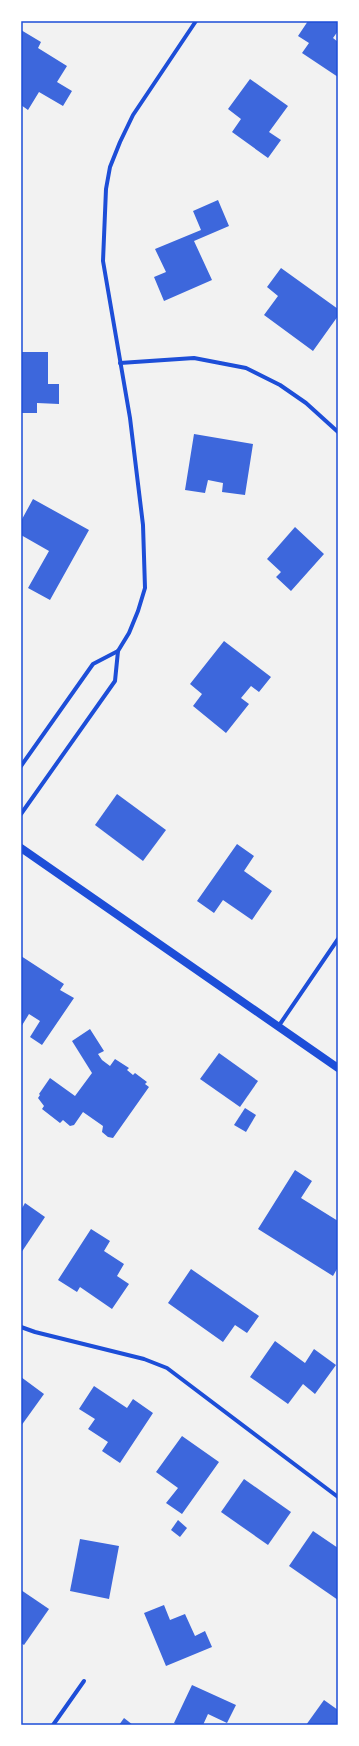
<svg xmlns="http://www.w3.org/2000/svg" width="359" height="1746" font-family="'Space Grotesk',sans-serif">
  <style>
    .building { fill: #3d67dc }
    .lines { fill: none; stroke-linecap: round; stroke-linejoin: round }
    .minor { stroke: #1d4ed8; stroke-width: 4 }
    .secondary { stroke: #1d4ed8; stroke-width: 8 }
    .neatline { fill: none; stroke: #1d4ed8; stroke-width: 1.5 }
  </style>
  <rect width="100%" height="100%" fill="#f2f2f2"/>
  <g class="building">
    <polygon points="308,21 338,21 338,31 333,38 338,42 338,77 302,53 309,43 298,36"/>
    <polygon points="21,30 41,42 38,48 67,66 57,82 72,91 63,106 39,92 28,110 21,105"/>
    <polygon points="250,79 288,106 269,132 281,140 268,158 232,132 241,119 228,109"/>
    <polygon points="218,200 229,226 194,241 212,280 164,301 154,277 166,272 155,249 201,230 193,211"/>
    <polygon points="281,268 338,309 338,316 313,351 264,315 278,296 267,287"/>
    <polygon points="21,352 48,352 48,384 59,384 59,404 37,403 37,413 21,413"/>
    <polygon points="194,434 253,444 245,495 222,492 223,483 208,480 205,493 185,490"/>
    <polygon points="33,499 89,530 50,600 28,588 49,551 21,535 21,521"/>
    <polygon points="295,527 324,554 291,591 276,577 281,572 267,559"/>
    <polygon points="224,641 271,677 259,692 251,686 241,698 249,704 226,733 193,706 202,694 190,684"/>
    <polygon points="117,794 166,830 143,861 95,825"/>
    <polygon points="237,844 254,856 244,871 272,891 252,920 223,900 214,913 197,901"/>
    <polygon points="21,956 64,984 60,990 74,998 42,1045 30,1037 40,1021 29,1014 21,1027"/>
    <polygon points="90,1029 104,1051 98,1054 102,1060 110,1066 115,1059 129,1068 127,1070 133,1075 135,1073 147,1082 145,1084 149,1087 113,1138 108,1137 102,1132 103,1126 83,1112 74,1125 70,1126 63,1120 60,1123 42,1109 44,1106 38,1098 40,1095 39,1094 50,1078 75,1096 92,1073 72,1041"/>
    <polygon points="219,1053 258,1081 240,1107 200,1079"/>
    <polygon points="245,1108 256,1115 246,1132 234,1125"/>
    <polygon points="295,1170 312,1181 301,1198 338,1221 338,1267 333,1276 258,1229"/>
    <polygon points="25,1203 45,1217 21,1253 21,1210"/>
    <polygon points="91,1229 110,1241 104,1251 124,1264 117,1276 129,1284 112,1309 80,1287 77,1292 58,1280"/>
    <polygon points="191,1269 259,1316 247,1333 235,1325 223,1342 168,1303"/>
    <polygon points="275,1341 305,1363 314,1349 336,1365 315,1394 303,1384 288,1404 250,1377"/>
    <polygon points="21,1377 44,1394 21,1426"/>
    <polygon points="94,1386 127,1408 133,1399 153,1413 120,1463 102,1451 108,1442 88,1429 95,1419 79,1409"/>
    <polygon points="182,1436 219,1462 182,1514 166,1503 178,1488 156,1472"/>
    <polygon points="244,1479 291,1512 268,1545 221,1512"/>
    <polygon points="178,1520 187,1528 180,1537 171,1530"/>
    <polygon points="313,1531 338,1548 338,1600 289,1566"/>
    <polygon points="80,1539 119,1546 109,1599 70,1591"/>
    <polygon points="21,1590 49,1609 24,1645 21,1643"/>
    <polygon points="164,1605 170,1620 185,1614 195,1636 205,1631 212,1647 166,1666 144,1613"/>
    <polygon points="192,1685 236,1705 227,1723 208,1714 203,1725 178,1725 174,1723"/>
    <polygon points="324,1700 338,1710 338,1725 306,1725"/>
    <polygon points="124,1718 133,1725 119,1725"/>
  </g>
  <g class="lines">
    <g class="minor">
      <polyline points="120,363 194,358 246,368 280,385 306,403 338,432"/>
      <polyline points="21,766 93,664 118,651"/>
      <polyline points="21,814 115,681 118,651 129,633 138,611 145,588 143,525 130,418 103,261 106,189 110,167 120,142 133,115 196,21"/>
      <polyline points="278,1027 338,939"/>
      <polyline points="21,1327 35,1332 144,1359 167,1368 338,1497"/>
      <polyline points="53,1725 84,1681"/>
    </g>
    <polyline class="secondary" points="21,848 338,1068"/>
  </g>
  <rect width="359" height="1746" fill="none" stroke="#ffffff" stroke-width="44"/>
  <rect x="22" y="22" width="315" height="1702" class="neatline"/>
</svg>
